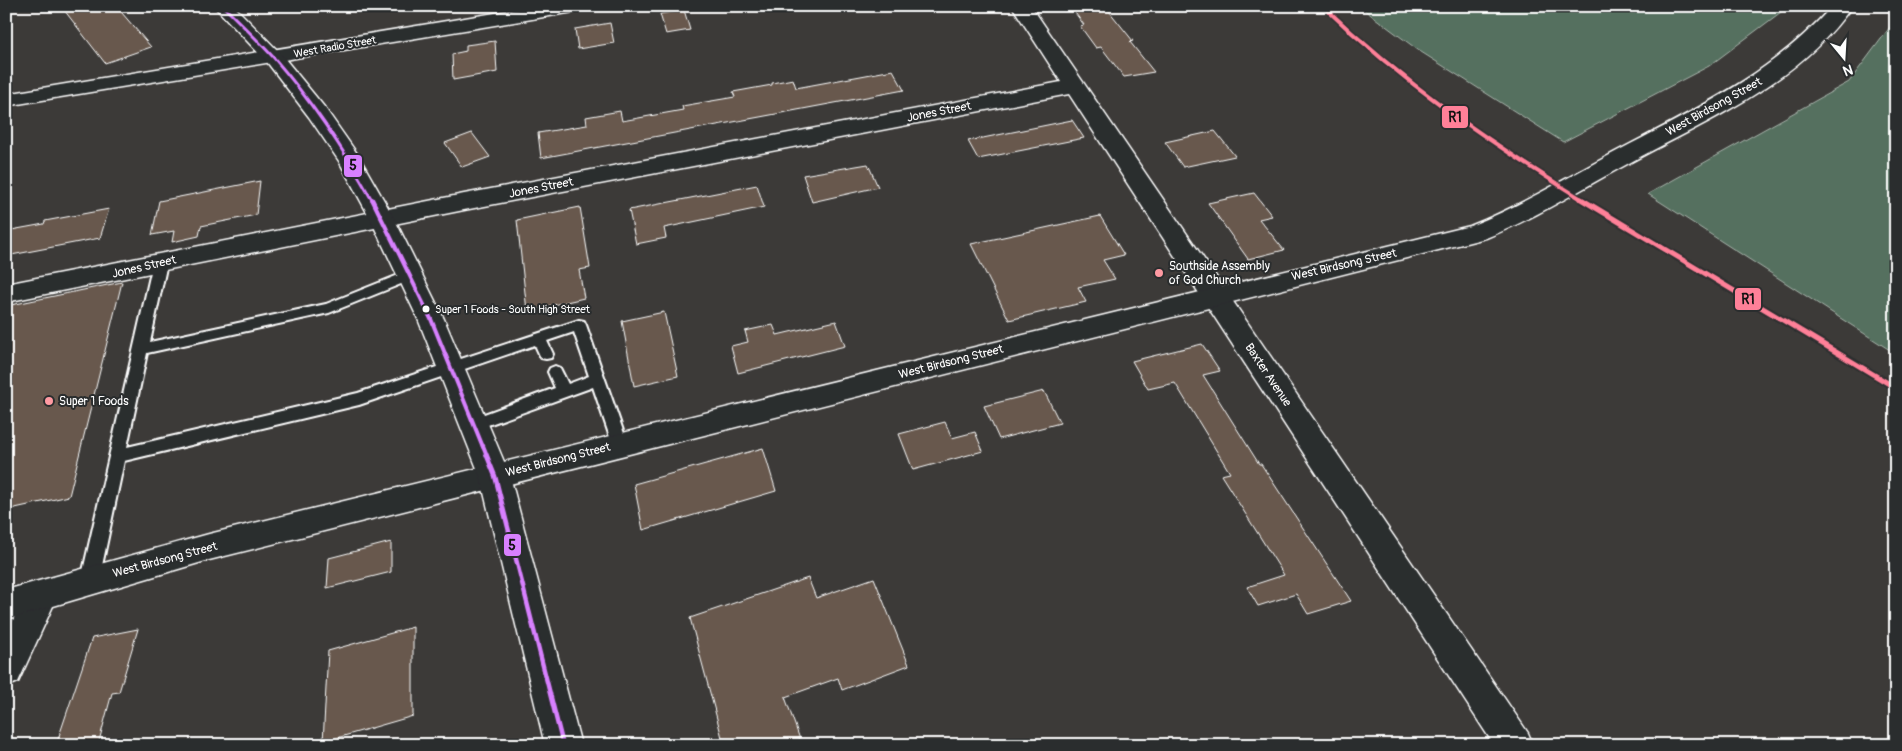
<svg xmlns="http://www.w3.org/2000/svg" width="1902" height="751" font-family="Pangolin,sans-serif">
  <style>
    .green { fill: #546f5e; stroke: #aab7ae }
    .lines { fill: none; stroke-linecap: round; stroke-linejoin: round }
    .stream { stroke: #97a1ab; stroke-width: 5.5 }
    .building { fill: #67594e; stroke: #fff }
    .service-casing { stroke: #fff; stroke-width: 4 }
    .minor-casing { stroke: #fff; stroke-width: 3 }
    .tertiary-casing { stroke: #fff; stroke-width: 3 }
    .secondary-casing { stroke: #fff; stroke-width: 3 }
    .service { fill: #2a2d2e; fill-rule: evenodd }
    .minor { fill: #2a2d2e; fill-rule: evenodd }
    .tertiary { fill: #2a2d2e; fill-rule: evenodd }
    .secondary { fill: #2a2d2e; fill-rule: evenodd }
    .bus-1-far2-casing { stroke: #2a2d2e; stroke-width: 6 }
    .bus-1-far1-casing { stroke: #2a2d2e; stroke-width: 8 }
    .bus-1-casing { stroke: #2a2d2e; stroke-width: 8 }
    .bus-1-far2 { stroke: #d880ff; stroke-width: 3 }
    .bus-1-far1 { stroke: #d880ff; stroke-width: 4 }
    .bus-1 { stroke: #d880ff; stroke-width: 4.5 }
    .rail-1-far1-casing { stroke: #2a2d2e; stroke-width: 7 }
    .rail-1-casing { stroke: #2a2d2e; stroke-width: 9 }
    .rail-1-far1 { stroke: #ff8098; stroke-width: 4 }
    .rail-1 { stroke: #ff8098; stroke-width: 5 }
    .poi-dot { fill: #ff9aa2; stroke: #2a2d2e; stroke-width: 2 }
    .bus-dot { fill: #fff; stroke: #2a2d2e; stroke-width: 2 }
    .labels { text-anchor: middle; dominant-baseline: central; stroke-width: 4; stroke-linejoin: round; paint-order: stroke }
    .far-street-label { font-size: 11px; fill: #fff; stroke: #2a2d2e }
    .bus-label { font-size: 11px; fill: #fff; stroke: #2a2d2e; text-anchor: start }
    .street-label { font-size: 12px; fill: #fff; stroke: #2a2d2e }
    .poi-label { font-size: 12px; fill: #fff; stroke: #2a2d2e; text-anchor: start }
    .line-badge { stroke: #2a2d2e; stroke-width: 2 }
    .pale-badge-label { font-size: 14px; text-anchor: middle; font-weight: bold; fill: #111 }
  </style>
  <rect width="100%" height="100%" fill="#3c3a38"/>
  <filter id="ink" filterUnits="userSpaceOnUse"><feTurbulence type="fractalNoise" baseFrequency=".02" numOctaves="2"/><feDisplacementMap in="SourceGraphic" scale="10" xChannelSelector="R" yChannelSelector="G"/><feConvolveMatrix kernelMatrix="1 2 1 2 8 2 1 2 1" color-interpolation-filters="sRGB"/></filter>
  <g filter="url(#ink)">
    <g class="green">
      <polygon points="1359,6 1789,6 1709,66 1563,142 1418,50"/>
      <polygon points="1896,19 1896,354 1648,194 1849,82"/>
    </g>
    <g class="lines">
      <polyline class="stream" points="368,9 371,6"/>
    </g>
    <g class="building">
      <polygon points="61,6 116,6 151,47 105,63"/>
      <polygon points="1070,6 1105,6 1133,41 1130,42 1154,72 1124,77 1101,47 1096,48 1080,26 1084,25"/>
      <polygon points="684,10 690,30 666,34 660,14"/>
      <polygon points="610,23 614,43 578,49 575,29"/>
      <polygon points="495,41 497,72 453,80 452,54 466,51 466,45"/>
      <polygon points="893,70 904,90 541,158 538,133 587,125 586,117 620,111 622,121 683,110 682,106 735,97 733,92 772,85 772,83 793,79 796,88"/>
      <polygon points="1072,120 1084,138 978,159 968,141"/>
      <polygon points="1215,131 1235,156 1183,167 1165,142"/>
      <polygon points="472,133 490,157 462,167 445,143"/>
      <polygon points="868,164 878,187 812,202 803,175"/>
      <polygon points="260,181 256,215 201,226 199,236 172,242 174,231 152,235 159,201"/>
      <polygon points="757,185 764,207 664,228 666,238 636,244 629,210"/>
      <polygon points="1254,193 1272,216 1259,219 1284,250 1248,259 1208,203"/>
      <polygon points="580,207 590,268 579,270 584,298 527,311 517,220"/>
      <polygon points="109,209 100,238 6,256 6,231 44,224 45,221"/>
      <polygon points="1100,216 1124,255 1103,260 1115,279 1078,287 1086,302 1009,320 971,244"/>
      <polygon points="122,282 69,496 6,510 6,306"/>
      <polygon points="664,312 678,376 634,386 622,321"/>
      <polygon points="836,321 845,346 738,373 731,346 748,342 745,331 773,325 777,335"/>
      <polygon points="1202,344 1220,371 1203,375 1259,464 1261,464 1351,601 1308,614 1296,594 1258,606 1247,587 1284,575 1221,475 1230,473 1175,383 1148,389 1132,361"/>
      <polygon points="1044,391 1060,423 999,439 984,406"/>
      <polygon points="945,422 952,438 975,432 983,451 913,470 899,434"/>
      <polygon points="763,448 776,491 643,530 634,484"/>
      <polygon points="391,542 391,572 327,588 329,558"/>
      <polygon points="808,578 816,598 874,578 909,665 842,690 838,678 785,697 802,745 724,745 690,618"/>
      <polygon points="413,627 413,716 323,742 328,651"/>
      <polygon points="138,629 119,692 112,693 98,745 56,745 92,638"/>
    </g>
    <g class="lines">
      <defs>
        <polygon id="service" points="160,258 165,260 167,263 150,342 326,304 411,270 416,272 418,275 416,278 329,313 147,353 127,447 358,393 579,320 584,321 586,325 628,445 626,449 620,451 614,449 593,387 474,430 468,428 466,424 468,420 555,388 548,372 550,368 555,366 560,368 568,384 589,376 574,332 547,341 553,354 551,358 546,359 541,358 535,345 359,405 124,461 99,580 96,585 90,588 84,585 81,580 153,263 155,260"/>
        <g id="minor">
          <polygon points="537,6 583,6 581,10 574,12 6,106 6,94"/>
          <polygon points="1012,6 1031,6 1528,733 1533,745 1494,745 1069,94 464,210 6,302 6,284 464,194 1061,82"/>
          <polygon points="42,581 53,585 58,595 18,682 6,687 6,634 31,585"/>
        </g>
        <path id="tertiary" d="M1832,6H1852C1798,85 1701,123 1620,168C1576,192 1533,219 1486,238L209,560L6,620V590L209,534L1470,226C1518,207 1561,181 1606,157C1688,113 1770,77 1832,6Z"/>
        <polygon id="secondary" points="214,6 234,6 281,54 325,108 358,155 394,218 444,319 510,476 581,745 545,745 480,476 418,319 370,218 339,161 309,117 267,62"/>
      </defs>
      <use href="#service" class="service-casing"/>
      <use href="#minor" class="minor-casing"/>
      <use href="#tertiary" class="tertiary-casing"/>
      <use href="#secondary" class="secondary-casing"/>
      <use href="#service" class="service"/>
      <use href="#minor" class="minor"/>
      <use href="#tertiary" class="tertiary"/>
      <use href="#secondary" class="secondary"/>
      <defs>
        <path id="bus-1-far2" d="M223,6C240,23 258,40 274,58C312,102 344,150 372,200"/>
        <polyline id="bus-1-far1" points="372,199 431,319 483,447"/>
        <polyline id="bus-1" points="483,446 495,476 563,745"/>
      </defs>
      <use href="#bus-1-far2" class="bus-1-far2-casing"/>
      <use href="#bus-1-far1" class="bus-1-far1-casing"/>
      <use href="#bus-1" class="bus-1-casing"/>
      <use href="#bus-1-far2" class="bus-1-far2"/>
      <use href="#bus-1-far1" class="bus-1-far1"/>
      <use href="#bus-1" class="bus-1"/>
      <defs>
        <path id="rail-1-far1" d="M1323,6C1403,83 1489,142 1583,200"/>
        <polyline id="rail-1" points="1581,199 1896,388"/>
      </defs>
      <use href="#rail-1-far1" class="rail-1-far1-casing"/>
      <use href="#rail-1" class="rail-1-casing"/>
      <use href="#rail-1-far1" class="rail-1-far1"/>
      <use href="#rail-1" class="rail-1"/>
    </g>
  </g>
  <g class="poi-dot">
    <circle cx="1159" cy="273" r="5"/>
    <circle cx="49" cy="401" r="5"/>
  </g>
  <circle class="bus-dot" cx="426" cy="309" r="4.5"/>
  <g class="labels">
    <g class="far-street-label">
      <text transform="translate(335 47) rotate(-10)">West Radio Street</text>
    </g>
    <g class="bus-label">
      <text x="435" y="309">Super 1 Foods - South High Street</text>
    </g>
    <g class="street-label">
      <text transform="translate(1714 107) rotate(-29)">West Birdsong Street</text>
      <text transform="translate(939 112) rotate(-11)">Jones Street</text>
      <text transform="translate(541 188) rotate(-11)">Jones Street</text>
      <text transform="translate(1344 265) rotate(-13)">West Birdsong Street</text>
      <text transform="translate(144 267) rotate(-13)">Jones Street</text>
      <text transform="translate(951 362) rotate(-14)">West Birdsong Street</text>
      <text transform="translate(1268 375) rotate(56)">Baxter Avenue</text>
      <text transform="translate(558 460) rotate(-14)">West Birdsong Street</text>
      <text transform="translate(165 560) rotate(-15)">West Birdsong Street</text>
    </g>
    <g class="poi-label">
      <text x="1169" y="266">Southside Assembly<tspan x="1169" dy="14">of God Church</tspan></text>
      <text x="59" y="401">Super 1 Foods</text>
    </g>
  </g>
  <g class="line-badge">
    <rect x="1441" y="105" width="28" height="24" rx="5" fill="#ff8098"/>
    <rect x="343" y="154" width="20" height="24" rx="5" fill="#d880ff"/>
    <rect x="1734" y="287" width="28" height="24" rx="5" fill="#ff8098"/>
    <rect x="503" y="533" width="19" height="24" rx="5" fill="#d880ff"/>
  </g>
  <g class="pale-badge-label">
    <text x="1455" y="122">R1</text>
    <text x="353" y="170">5</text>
    <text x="1748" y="304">R1</text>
    <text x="512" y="550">5</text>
  </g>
  <rect width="1902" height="751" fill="none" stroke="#2a2d2e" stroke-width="25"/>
  <rect x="12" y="12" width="1877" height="726" fill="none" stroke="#fff" stroke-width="2" filter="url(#ink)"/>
  <g transform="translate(1844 58) rotate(162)" stroke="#2a2d2e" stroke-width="4" paint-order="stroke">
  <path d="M0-4L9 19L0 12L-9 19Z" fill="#ffffff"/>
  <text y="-8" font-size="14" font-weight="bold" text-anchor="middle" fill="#ffffff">N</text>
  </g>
</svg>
